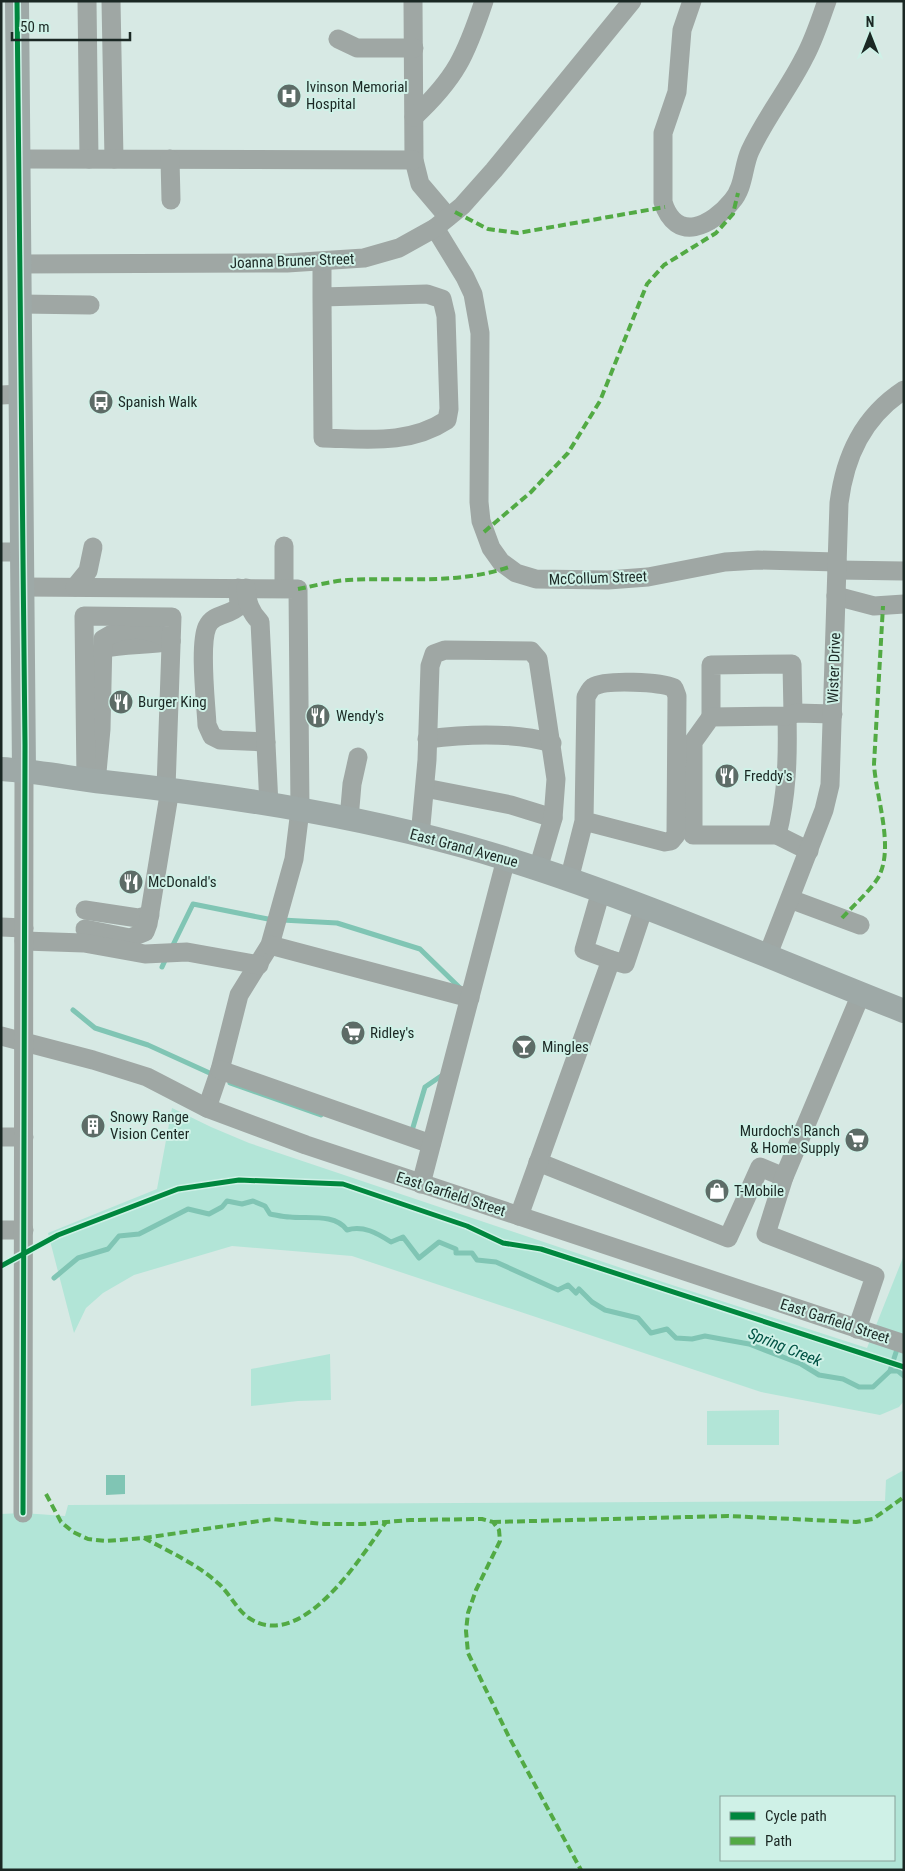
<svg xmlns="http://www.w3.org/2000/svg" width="905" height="1871" font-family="'Roboto Condensed',sans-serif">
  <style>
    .green { fill: #b2e5d7; fill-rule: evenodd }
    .water { fill: #80c5b4 }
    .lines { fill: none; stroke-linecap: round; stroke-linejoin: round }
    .stream { stroke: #80c5b4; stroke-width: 5 }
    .minor { stroke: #9fa7a4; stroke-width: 19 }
    .major { stroke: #9ea9a7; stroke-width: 24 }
    .quiet { stroke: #52aa44; stroke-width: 4; stroke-dasharray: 8 4; stroke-linecap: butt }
    .cycleway-casing { stroke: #cff1e7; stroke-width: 8 }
    .cycleway { stroke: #00873e; stroke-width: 5 }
    .labels { text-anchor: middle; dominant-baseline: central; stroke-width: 4; stroke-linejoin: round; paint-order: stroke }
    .poi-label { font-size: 15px; fill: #1b2824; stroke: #cff1e7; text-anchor: start }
    .street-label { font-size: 15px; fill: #1b2824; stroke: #cff1e7 }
    .water-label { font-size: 16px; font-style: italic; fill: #005244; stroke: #cff1e7 }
  </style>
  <rect width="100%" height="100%" fill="#d7e9e4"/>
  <g class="green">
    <polygon points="172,1108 211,1127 249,1143 666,1283 867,1348 904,1255 904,1401 899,1407 880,1415 761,1392 352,1256 232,1246 134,1275 103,1293 86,1308 74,1333 48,1233 157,1189"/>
    <polygon points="330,1354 331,1400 298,1401 251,1406 251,1369"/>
    <polygon points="779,1410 779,1445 707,1445 707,1411"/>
    <path d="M904,1470V1870H1V1514L23,1513L65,1516L68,1505L885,1501L886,1480ZM721,1797H894V1860H721Z"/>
  </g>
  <polygon class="water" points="106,1475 125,1475 125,1494 106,1495"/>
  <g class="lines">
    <g class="stream">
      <polyline points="282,920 337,923 420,949 461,989"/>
      <polyline points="171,949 193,904 273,920"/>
      <polyline points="162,967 167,956"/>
      <polyline points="73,1010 95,1028 148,1045 214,1075"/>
      <polyline points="230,1083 321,1115"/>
      <polyline points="411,1134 425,1087 444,1074"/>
      <path d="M54,1278L78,1258L108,1249L119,1236L139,1234L188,1209L209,1214L222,1207L227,1201L242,1204L253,1201L265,1206L270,1214C276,1215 283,1217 290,1217C307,1219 335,1213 347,1230C363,1225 377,1233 391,1242L403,1237L419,1258L439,1242L456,1249V1253H472L477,1260L496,1262L558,1290L568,1285L576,1293L579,1289L592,1302L605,1310L638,1318L651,1333L667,1329L676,1338L692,1339L705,1336L749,1344L801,1364L819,1375L843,1379L859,1387H873L890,1371L898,1346"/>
      <polyline points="890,1371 898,1371 904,1376"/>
    </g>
    <g class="minor">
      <polyline points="87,1 89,159"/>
      <polyline points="111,1 114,159"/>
      <polyline points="413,1 414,160 420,184 448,217"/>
      <path d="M692,1L682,30L677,92L663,133V202C676,244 712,226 732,201C744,188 743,166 750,151C765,118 788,90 804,58C814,40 820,20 827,1"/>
      <polyline points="338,39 357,48 414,48"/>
      <path d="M414,117C456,78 466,55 484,1"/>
      <polyline points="20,159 414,160"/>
      <polyline points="170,159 171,200"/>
      <polyline points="435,228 465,277 473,294 480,333 479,502 481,521 491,548 501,562 516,573 536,579 608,580 648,577 725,562 758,560 837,562"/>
      <path d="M322,262V297L427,294L442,299L446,316L449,409L447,420C409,445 367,439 323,438L322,297"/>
      <polyline points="21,264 287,263 364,258 399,248 435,228 462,206 494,170 632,1"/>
      <polyline points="21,304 90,305"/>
      <polyline points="1,395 22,394"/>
      <polyline points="284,546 284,588"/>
      <polyline points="1,552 23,552"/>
      <polyline points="837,570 904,571"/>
      <polyline points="23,587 298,589 300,810 294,859 270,945 239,995 220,1070 207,1108"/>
      <polyline points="75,587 88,571 93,547"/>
      <path d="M238,588L239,606C230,616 213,613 207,627C199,646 206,703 207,725L212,736L220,740L266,742"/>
      <path d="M246,588C247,602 250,612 260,622L269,805"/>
      <polyline points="836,596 874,606 904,604"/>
      <path d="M102,649C125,643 148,646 171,641"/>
      <polyline points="711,717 711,665 792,664 793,714"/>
      <path d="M427,739C466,734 514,732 552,743"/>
      <path d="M97,772L101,729L103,639C126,625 149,626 171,641"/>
      <polyline points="86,779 84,616 172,617 166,788"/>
      <polyline points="425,788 511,805 553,818"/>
      <polyline points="349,819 352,784 358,757"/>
      <path d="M777,835C787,795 788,758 787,716"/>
      <polyline points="420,836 427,760 430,666 434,654 445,650 531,651 538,659 556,779 553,818 538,869"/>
      <polyline points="809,851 777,835 693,835 693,742 711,717 787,716 797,713 833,714"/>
      <path d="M569,880L584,821L586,697C588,694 590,689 593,687C606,679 661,682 674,688L677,696L676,835L671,841L665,842L584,821"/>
      <polyline points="601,891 584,950 611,960"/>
      <polyline points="790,899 860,925"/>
      <polyline points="85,910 138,918 150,915"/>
      <polyline points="1,927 24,928"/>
      <polyline points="85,929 130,938 145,932 148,924 170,789"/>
      <polyline points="24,941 84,943 145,954 187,952 259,965"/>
      <polyline points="270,945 470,998"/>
      <path d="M767,957L824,810L830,785L839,503C845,456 863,417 904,390"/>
      <polyline points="1,1036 93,1060 147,1077 207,1108 306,1145 904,1344"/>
      <polyline points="220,1070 431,1144"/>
      <polyline points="1,1137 24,1137"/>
      <polyline points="538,1162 728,1238 760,1167 784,1177"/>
      <polyline points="421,1184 506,859"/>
      <polyline points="519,1216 611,960 625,964 644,907"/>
      <polyline points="1,1230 24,1230"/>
      <polyline points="857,1329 875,1276 766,1234 784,1177 861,994"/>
      <polyline points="23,1513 24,771"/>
    </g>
    <g class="major">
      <polyline points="17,1 24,771"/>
      <path d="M1,769C36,771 70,778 104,782C240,797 377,818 507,859C642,901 772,959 904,1011"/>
    </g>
    <g class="quiet">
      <polyline points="455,212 488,229 518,233 665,207"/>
      <polyline points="484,532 531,492 568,453 600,401 647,284 664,265 716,233 733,214 738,193"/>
      <path d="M298,589C314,586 331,581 348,580C402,577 457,585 509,567"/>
      <path d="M842,918C853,906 869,892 878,878C895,848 876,798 874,764L883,606"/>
      <polyline points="46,1494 61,1522 73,1532 88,1539 106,1541 144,1538 273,1519 324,1524 362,1524 410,1520 482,1519 493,1522 499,1530 500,1541 476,1590 468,1613 466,1631 468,1653 509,1737 581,1870"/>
      <polyline points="493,1522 728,1516 856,1522 873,1519 904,1497"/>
      <path d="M144,1538C170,1552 197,1564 219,1584C230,1594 237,1610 249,1618C302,1653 361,1557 386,1522"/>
    </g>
    <defs>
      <g id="cycleway">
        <polyline points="17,1 25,745 23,1513"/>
        <polyline points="1,1266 58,1235 178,1189 239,1180 343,1184 467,1226 503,1243 541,1249 904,1367"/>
      </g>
    </defs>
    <use href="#cycleway" class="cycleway-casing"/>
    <use href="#cycleway" class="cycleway"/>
  </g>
  <defs>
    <symbol id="hospital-disc" viewBox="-11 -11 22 22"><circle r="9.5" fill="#5d6c67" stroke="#cff1e7"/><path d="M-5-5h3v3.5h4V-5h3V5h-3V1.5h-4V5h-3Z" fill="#fff"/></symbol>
    <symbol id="bus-disc" viewBox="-11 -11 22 22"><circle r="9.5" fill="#5d6c67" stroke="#cff1e7"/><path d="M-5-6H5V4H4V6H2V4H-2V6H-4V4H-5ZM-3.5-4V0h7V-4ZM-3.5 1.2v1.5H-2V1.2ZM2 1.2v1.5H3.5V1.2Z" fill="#fff"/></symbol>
    <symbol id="restaurant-disc" viewBox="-11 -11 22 22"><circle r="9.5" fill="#5d6c67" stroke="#cff1e7"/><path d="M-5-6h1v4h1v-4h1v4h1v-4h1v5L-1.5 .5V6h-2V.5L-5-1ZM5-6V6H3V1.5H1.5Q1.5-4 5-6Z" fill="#fff"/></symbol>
    <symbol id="supermarket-disc" viewBox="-11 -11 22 22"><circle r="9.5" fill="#5d6c67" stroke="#cff1e7"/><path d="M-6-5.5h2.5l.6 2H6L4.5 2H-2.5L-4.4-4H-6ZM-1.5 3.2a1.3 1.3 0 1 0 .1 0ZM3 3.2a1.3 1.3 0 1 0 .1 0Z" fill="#fff"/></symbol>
    <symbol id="bar-disc" viewBox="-11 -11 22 22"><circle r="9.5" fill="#5d6c67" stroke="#cff1e7"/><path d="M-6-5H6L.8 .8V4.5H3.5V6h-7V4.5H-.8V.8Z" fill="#fff"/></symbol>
    <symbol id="building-disc" viewBox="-11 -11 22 22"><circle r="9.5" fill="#5d6c67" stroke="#cff1e7"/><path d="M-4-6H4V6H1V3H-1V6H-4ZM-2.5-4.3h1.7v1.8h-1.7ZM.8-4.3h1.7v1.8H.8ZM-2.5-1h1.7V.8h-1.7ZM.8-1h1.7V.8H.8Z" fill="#fff"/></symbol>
    <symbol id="shop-disc" viewBox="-11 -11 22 22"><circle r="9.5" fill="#5d6c67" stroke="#cff1e7"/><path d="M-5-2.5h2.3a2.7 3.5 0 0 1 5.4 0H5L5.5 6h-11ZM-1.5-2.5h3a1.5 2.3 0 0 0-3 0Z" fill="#fff"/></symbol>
  </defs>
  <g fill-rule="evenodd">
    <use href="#hospital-disc" x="275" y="82" width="28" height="28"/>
    <use href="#bus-disc" x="87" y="388" width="28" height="28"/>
    <use href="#restaurant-disc" x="107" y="688" width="28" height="28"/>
    <use href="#restaurant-disc" x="304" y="702" width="28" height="28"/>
    <use href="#restaurant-disc" x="713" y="762" width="28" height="28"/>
    <use href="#restaurant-disc" x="117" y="868" width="28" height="28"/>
    <use href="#supermarket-disc" x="339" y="1019" width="28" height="28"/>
    <use href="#bar-disc" x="510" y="1033" width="28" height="28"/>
    <use href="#building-disc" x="79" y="1112" width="28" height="28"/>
    <use href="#supermarket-disc" x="843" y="1126" width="28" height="28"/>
    <use href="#shop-disc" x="703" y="1177" width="28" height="28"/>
  </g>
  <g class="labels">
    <g class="poi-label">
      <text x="306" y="87">Ivinson Memorial<tspan x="306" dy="17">Hospital</tspan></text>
      <text x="118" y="402">Spanish Walk</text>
      <text x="138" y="702">Burger King</text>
      <text x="336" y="716">Wendy's</text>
      <text x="744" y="776">Freddy's</text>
      <text x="148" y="882">McDonald's</text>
      <text x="370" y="1033">Ridley's</text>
      <text x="542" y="1047">Mingles</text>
      <text x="110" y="1117">Snowy Range<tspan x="110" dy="17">Vision Center</tspan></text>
      <text x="840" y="1131" text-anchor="end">Murdoch's Ranch<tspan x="840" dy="17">&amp; Home Supply</tspan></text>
      <text x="734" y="1191">T-Mobile</text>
    </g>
    <g class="street-label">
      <text transform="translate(292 261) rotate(-2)">Joanna Bruner Street</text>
      <text transform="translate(598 578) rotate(-2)">McCollum Street</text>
      <text transform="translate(834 668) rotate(-88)">Wister Drive</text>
      <text transform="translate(464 848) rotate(15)">East Grand Avenue</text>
      <text transform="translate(451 1194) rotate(18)">East Garfield Street</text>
      <text transform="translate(835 1321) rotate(18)">East Garfield Street</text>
    </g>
    <g class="water-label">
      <text transform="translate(785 1347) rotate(22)">Spring Creek</text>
    </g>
  </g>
  <rect width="905" height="1871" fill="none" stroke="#1b2824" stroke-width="5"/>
  <rect x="720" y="1796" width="175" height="65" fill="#cff1e7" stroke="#87a199"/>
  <rect x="730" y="1812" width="25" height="8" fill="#00873e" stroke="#87a199"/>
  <text x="765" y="1821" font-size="15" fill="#1b2824">Cycle path</text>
  <rect x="730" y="1837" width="25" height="8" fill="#52aa44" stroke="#87a199"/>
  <text x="765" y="1846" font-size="15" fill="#1b2824">Path</text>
  <g transform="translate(870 35)" stroke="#cff1e7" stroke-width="4" paint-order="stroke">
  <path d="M0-4L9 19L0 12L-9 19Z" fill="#1b2824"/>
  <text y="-8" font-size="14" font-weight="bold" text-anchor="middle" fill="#1b2824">N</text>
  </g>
  <path d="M12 32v8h118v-8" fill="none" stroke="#1b2824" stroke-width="2.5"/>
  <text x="20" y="32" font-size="15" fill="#1b2824" stroke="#cff1e7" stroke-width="4" paint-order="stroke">50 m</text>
</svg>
